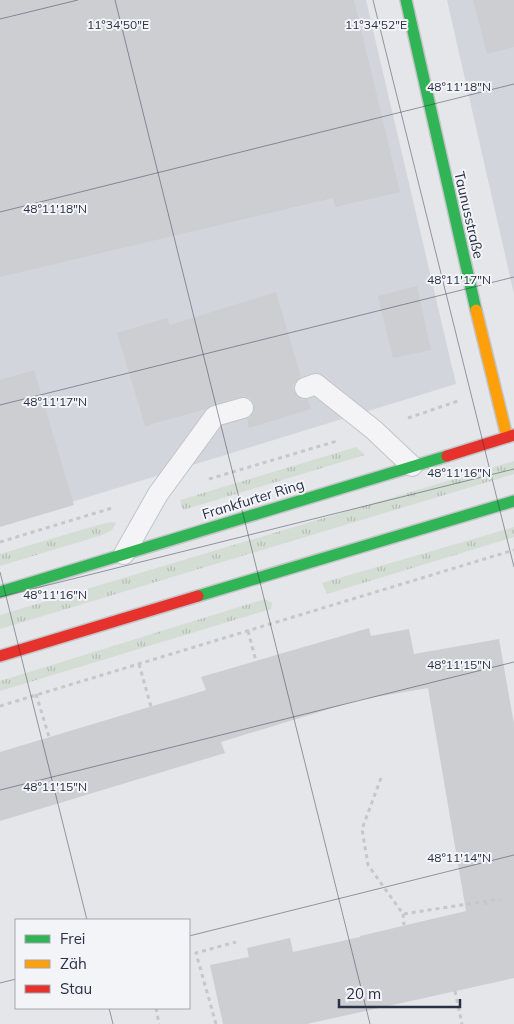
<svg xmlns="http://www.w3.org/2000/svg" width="514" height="1024" font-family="Mulish,sans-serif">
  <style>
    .built { fill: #d2d5dc }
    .grass { fill: url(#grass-tufts) }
    .building { fill: #ccced2 }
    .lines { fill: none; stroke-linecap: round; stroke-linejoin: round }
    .lane-casing { stroke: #c2c4c7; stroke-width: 22 }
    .fast-casing { stroke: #c2c4c7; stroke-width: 14 }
    .slow-casing { stroke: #c2c4c7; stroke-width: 14 }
    .jam-casing { stroke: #c2c4c7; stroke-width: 14 }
    .path { stroke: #c5c7cb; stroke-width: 3; stroke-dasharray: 4 4; stroke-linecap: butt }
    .lane { stroke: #f4f4f6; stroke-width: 20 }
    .fast { stroke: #30b455; stroke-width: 11 }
    .slow { stroke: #ff9f0a; stroke-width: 11 }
    .jam { stroke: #e5322d; stroke-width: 11 }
    .ticks { fill: none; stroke: #2a3144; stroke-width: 1; stroke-opacity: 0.45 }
    .labels { text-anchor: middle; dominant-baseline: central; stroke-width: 4; stroke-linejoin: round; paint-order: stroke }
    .street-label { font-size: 14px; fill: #2a3144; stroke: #f2f4f8 }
    .ticks-label { font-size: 12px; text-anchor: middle; fill: #2a3144; stroke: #f2f4f8; stroke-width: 4; stroke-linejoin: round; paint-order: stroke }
  </style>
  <defs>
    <pattern id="grass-tufts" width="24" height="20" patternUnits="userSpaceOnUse" patternTransform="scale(1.25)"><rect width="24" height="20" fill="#d4ddd4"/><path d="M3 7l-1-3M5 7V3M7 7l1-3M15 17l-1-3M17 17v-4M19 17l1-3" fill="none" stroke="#b6beb7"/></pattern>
  </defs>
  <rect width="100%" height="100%" fill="#e4e6e9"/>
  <g class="built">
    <polygon points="0,0 366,0 456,384 0,524"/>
    <polygon points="447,0 514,0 514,294"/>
  </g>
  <g class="grass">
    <polygon points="356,447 365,455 183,510 180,500"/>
    <polygon points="514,461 514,474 0,629 0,615"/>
    <polygon points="111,522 116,523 112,530 102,535 0,566 0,554 98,525"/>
    <polygon points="514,527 514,537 327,594 322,583"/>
    <polygon points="265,599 272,603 271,609 0,691 0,681"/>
  </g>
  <g class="building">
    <polygon points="0,0 354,0 400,192 335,207 333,198 0,277"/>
    <polygon points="473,0 514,0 514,47 487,54"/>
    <polygon points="417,286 431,350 393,358 378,296"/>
    <polygon points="276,292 301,377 296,381 293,385 294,392 298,397 302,400 308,399 311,409 249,428 247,419 251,417 254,411 254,404 251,399 245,396 240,397 212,405 206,409 145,426 117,333 167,318 170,325"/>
    <polygon points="34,370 74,505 0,527 0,380"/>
    <polygon points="369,628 371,636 409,629 414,654 499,639 514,724 514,978 307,1024 223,1024 210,965 249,957 247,948 290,938 293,952 360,937 360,936 466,911 428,688 358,700 221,742 225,753 0,821 0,752 206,690 201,677"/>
  </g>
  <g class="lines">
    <defs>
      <g id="lane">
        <polyline points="305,388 316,384 374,430 412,466"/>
        <polyline points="124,554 158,494 215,416 243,408"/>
      </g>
      <g id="fast">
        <polyline points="406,0 476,310"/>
        <polyline points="0,592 447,456"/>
        <polyline points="198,596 514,501"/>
      </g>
      <polyline id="slow" points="476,310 507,437"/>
      <g id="jam">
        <polyline points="447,456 514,435"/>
        <polyline points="0,656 198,596"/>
      </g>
    </defs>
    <use href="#lane" class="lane-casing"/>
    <use href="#fast" class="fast-casing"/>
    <use href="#slow" class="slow-casing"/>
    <use href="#jam" class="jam-casing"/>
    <g class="path">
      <polyline points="408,418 461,400"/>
      <polyline points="209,479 337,441"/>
      <polyline points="0,542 112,508"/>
      <polyline points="248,631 256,661"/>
      <polyline points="139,664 151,707"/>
      <polyline points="36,694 49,737"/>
      <polyline points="0,706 514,550"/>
      <polyline points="381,778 362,829 368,865 403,914 500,899"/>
      <polyline points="485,901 487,906"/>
      <polyline points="403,914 404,925"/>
      <polyline points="455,991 462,1024"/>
      <polyline points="156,1008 159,1024"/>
      <polyline points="216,1024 196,953 236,942"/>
    </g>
    <use href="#lane" class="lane"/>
    <use href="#fast" class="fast"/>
    <use href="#slow" class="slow"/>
    <use href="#jam" class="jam"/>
  </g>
  <path class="ticks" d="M115,0L370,1024M373,0L514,567M0,19L78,0M0,212L514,84M0,405L514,277M0,572L87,920M0,597L514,469M0,790L514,662M189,936L514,855M0,983L16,979M109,1008L113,1024"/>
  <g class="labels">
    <g class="street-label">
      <text transform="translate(469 215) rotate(77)">Taunusstraße</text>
      <text transform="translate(253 499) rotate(-17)">Frankfurter Ring</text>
    </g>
  </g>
  <g class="ticks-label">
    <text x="118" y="29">11°34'50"E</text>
    <text x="376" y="29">11°34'52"E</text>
    <text x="459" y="91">48°11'18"N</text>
    <text x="55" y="213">48°11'18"N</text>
    <text x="459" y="284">48°11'17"N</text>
    <text x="55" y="406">48°11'17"N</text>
    <text x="459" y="477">48°11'16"N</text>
    <text x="55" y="599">48°11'16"N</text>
    <text x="459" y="669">48°11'15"N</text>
    <text x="55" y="791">48°11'15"N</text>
    <text x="459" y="862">48°11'14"N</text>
  </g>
  <rect x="15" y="919" width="175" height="90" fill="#f2f4f8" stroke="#a2a6b0"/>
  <rect x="25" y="935" width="25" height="8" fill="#30b455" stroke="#a2a6b0"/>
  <text x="60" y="944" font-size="15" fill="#2a3144">Frei</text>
  <rect x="25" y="960" width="25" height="8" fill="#ff9f0a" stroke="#a2a6b0"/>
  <text x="60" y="969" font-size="15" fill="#2a3144">Zäh</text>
  <rect x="25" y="985" width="25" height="8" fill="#e5322d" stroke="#a2a6b0"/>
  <text x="60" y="994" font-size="15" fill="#2a3144">Stau</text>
  <path d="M339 999v8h121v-8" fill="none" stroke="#2a3144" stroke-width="2.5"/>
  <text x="346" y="999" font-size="15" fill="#2a3144" stroke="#f2f4f8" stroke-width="4" paint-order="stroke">20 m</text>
</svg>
